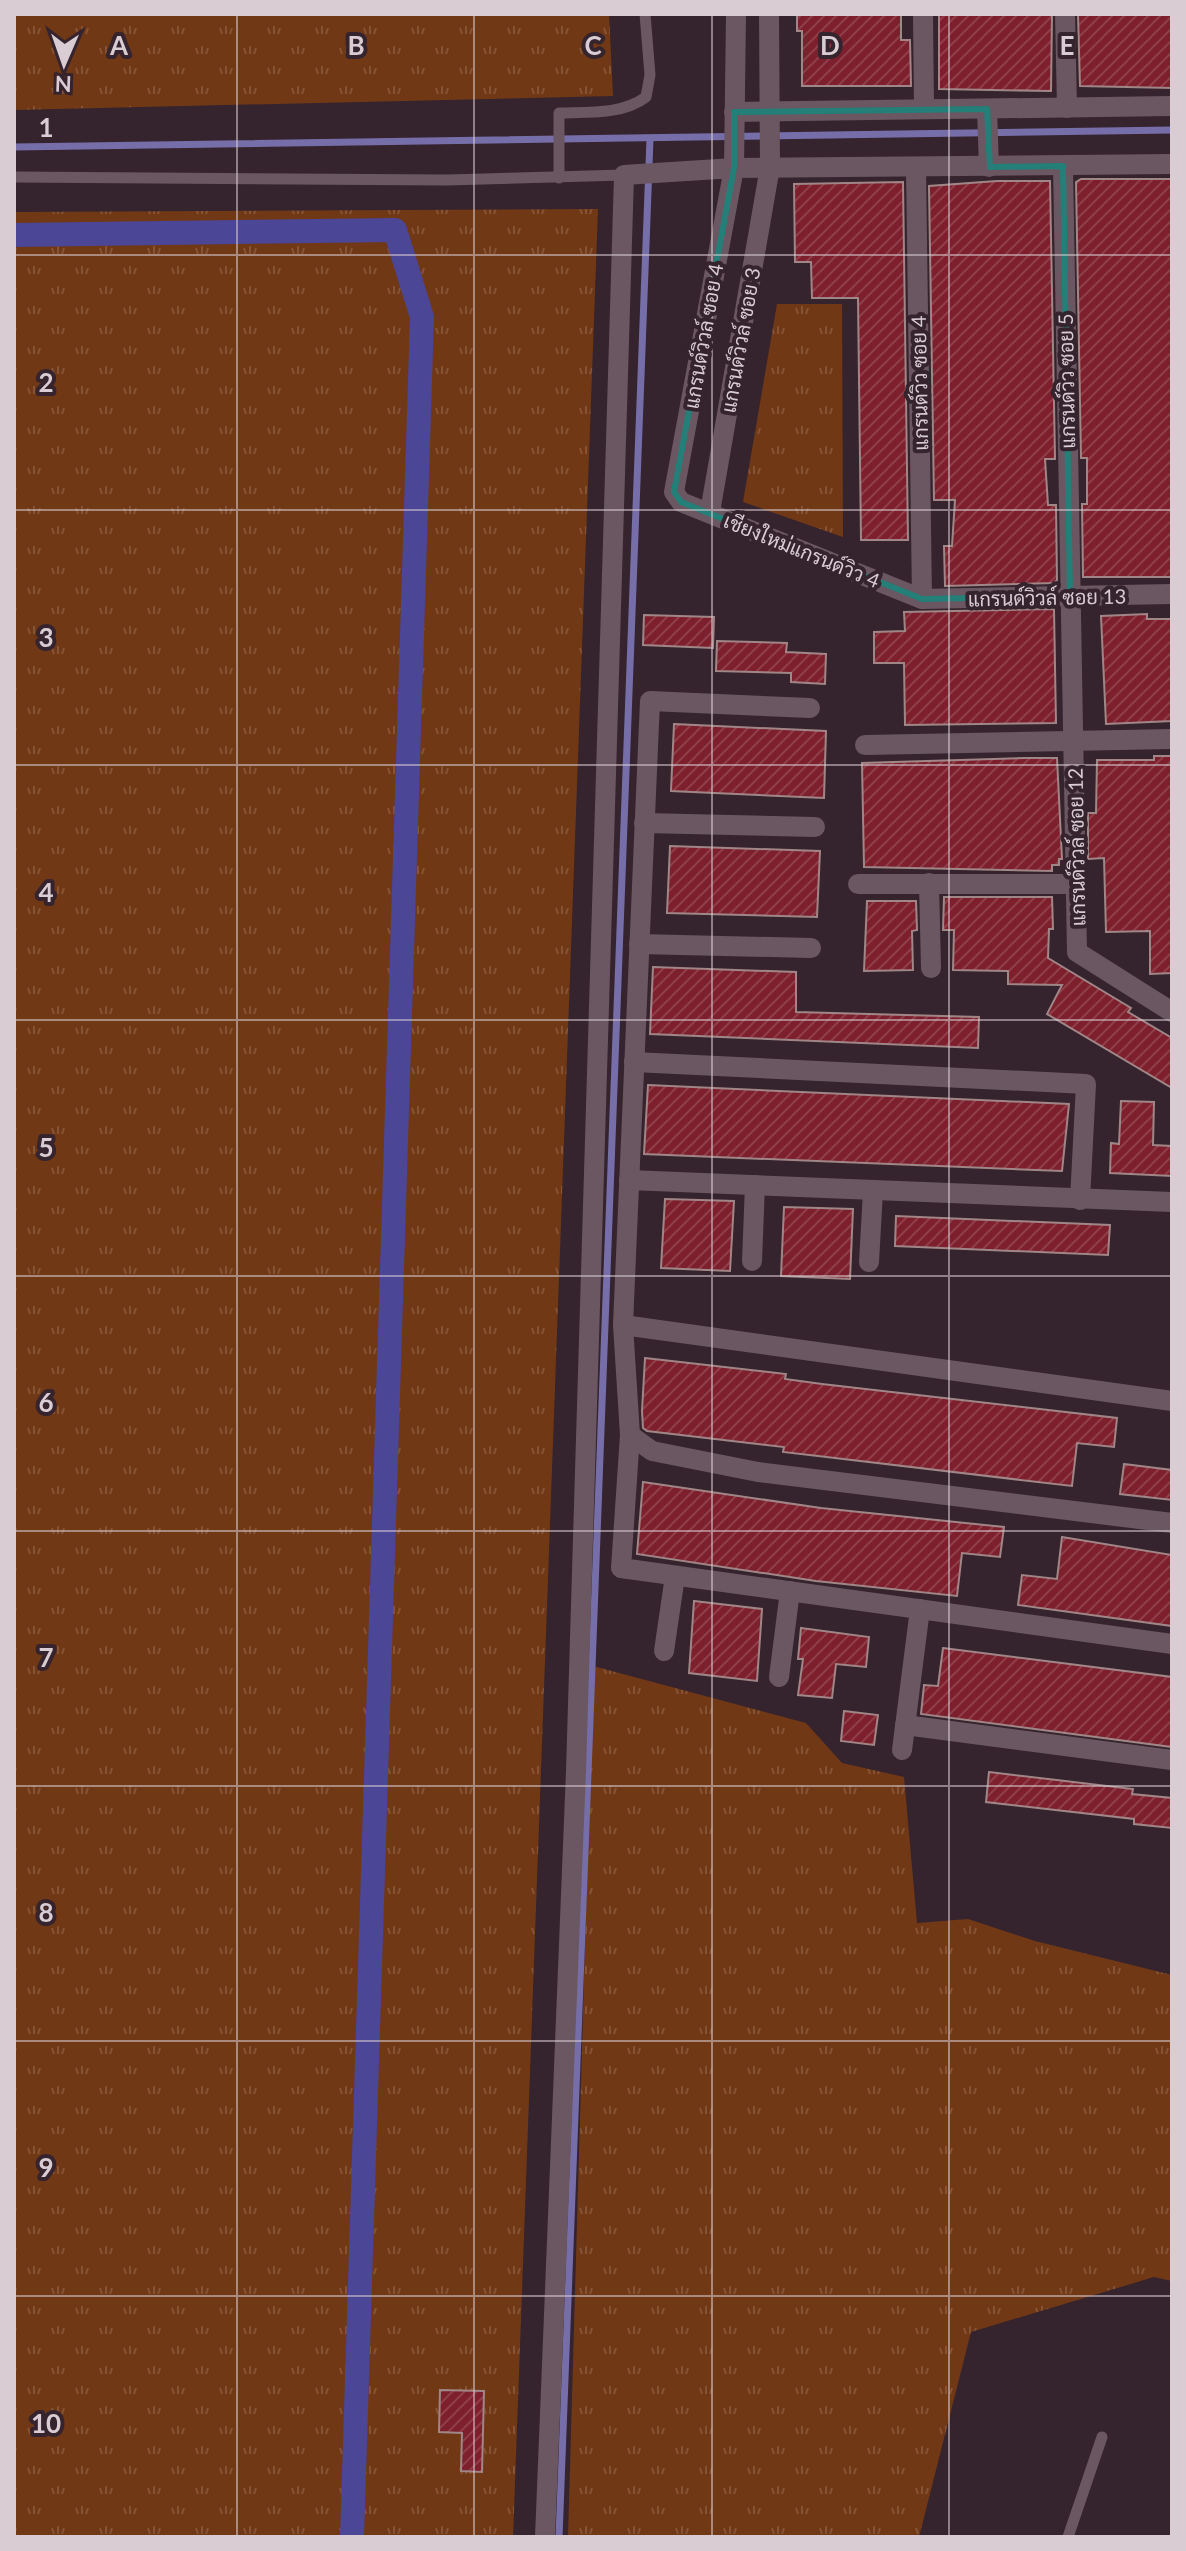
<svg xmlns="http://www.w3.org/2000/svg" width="1186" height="2551" font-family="Lato,Sarabun,sans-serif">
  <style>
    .grass { fill: url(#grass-tufts) }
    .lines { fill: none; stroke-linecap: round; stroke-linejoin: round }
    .stream { stroke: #766ea8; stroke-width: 7 }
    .canal { stroke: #4b4696; stroke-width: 24 }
    .building { fill: url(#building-hatch); stroke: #a08687; stroke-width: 2 }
    .service { stroke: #6b5761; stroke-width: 11 }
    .minor { stroke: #6b5761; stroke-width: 20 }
    .tertiary { stroke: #6b5761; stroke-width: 20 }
    .marked { fill: none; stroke: #237f78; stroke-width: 6; stroke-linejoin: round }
    .grid { fill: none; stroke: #d9cdd3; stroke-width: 2; stroke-opacity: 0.55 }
    .labels { text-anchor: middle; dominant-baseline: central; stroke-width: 8; stroke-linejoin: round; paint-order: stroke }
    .street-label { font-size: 20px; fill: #d9cdd3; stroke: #35232d }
    .grid-label { font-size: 26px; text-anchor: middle; font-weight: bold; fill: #d9cdd3; stroke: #35232d; stroke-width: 8; stroke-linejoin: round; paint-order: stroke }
  </style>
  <defs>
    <pattern id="grass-tufts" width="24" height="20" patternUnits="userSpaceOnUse" patternTransform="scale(2)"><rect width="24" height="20" fill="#713815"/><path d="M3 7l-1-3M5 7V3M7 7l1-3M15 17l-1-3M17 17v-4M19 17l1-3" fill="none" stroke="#855436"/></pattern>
    <pattern id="building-hatch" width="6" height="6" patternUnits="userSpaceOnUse" patternTransform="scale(2)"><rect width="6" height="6" fill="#7d1f2c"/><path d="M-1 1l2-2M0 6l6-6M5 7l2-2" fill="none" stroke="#8f3e4a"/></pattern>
  </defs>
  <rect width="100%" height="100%" fill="#35232d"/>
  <g class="grass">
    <polygon points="14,14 609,14 613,96 14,110"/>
    <polygon points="598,209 513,2537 14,2537 14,212"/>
    <polygon points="777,304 842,304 843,537 743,502"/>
    <polygon points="593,1666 806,1723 842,1763 904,1777 917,1923 968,1919 1035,1941 1172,1975 1172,2281 1154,2277 971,2332 919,2537 568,2537"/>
  </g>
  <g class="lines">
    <g class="stream">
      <polyline points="14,147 1172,130"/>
      <polyline points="559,2537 650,139"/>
    </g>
    <polyline class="canal" points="14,235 395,230 422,317 352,2537"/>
  </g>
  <g class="building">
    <polygon points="797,14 901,14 901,40 910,40 911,86 802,86 802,31 797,31"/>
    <polygon points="939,14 1052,14 1051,91 939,89"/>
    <polygon points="1078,14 1172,14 1172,88 1080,86"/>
    <polygon points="1081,179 1172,179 1172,577 1083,577 1082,504 1087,504 1087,458 1081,458 1076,182"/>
    <polygon points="997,181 1050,181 1055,459 1045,459 1048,505 1056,505 1057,580 1054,583 945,586 944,546 952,546 955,500 934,500 929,186"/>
    <polygon points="903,182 908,540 861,540 858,298 812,298 811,262 795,262 794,184"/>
    <polygon points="1054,609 1056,723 905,725 904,663 874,663 874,632 905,631 904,612"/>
    <polygon points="1147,614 1147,619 1172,619 1172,721 1106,724 1101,616"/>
    <polygon points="644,615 714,617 713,648 643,645"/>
    <polygon points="717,641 787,643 786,652 826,654 825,684 791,682 791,673 716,671"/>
    <polygon points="674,724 826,731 824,798 671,791"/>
    <polygon points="1154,756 1172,756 1172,973 1150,974 1150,931 1106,932 1104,858 1088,859 1088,813 1096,813 1097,760 1154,760"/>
    <polygon points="1024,758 1057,758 1062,859 1059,859 1059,865 1052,865 1052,871 864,867 862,763"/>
    <polygon points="670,846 820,851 817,917 667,913"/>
    <polygon points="944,897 1052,897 1053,929 1049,929 1048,958 1131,1008 1128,1012 1172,1038 1172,1088 1047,1014 1062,985 1008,984 1008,971 953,970 954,930 943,930"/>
    <polygon points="867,901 916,901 917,930 912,931 913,970 864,971"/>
    <polygon points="653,967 796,972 796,1012 979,1017 978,1048 650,1034"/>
    <polygon points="648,1085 1069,1104 1062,1171 644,1154"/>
    <polygon points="1121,1101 1154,1102 1153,1145 1172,1146 1172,1176 1110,1173 1111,1143 1119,1144"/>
    <polygon points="665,1199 734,1201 730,1271 661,1268"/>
    <polygon points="784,1207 853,1209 850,1279 781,1276"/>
    <polygon points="896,1216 1110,1225 1108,1255 895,1246"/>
    <polygon points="645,1358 786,1374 785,1379 822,1384 1117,1418 1114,1447 1077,1443 1072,1486 818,1456 783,1452 784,1447 647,1431 643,1428 642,1411"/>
    <polygon points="1124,1464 1172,1470 1172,1500 1120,1494"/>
    <polygon points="643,1482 821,1508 1004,1527 1000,1557 962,1553 957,1596 816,1581 637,1554"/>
    <polygon points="1062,1537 1172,1555 1172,1626 1018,1605 1022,1575 1057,1579"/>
    <polygon points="694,1601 762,1609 757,1681 689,1673"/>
    <polygon points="801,1628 869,1637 866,1667 836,1664 832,1698 798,1695 803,1659 798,1659"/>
    <polygon points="943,1648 1172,1677 1172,1747 921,1714 924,1685 938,1686"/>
    <polygon points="844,1711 878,1715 874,1745 841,1741"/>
    <polygon points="989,1772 1133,1789 1132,1794 1172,1798 1172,1828 1134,1824 1134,1819 986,1802"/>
    <polygon points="440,2390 484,2391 482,2472 461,2471 462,2433 439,2432"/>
  </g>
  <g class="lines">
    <g class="service">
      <polyline points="14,177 447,180 624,175"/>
      <path d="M559,178V113C587,112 622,115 646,97L650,75L645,14"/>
      <polyline points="1068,2537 1102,2437"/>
    </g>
    <g class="minor">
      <polyline points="923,14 924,109"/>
      <polyline points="1065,14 1067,108"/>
      <polyline points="987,109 989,167"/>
      <polyline points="1063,166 1077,952 1172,1012"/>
      <polyline points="916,168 922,599"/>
      <polyline points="710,512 770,167"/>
      <polyline points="810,708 650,701 623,1325 630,1435 652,1451 758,1472 1172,1523"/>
      <polyline points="865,745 1172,739"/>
      <polyline points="644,823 815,827"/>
      <polyline points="929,883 931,968"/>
      <polyline points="858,884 1076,884"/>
      <polyline points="639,944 811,948"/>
      <polyline points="634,1062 1086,1084 1080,1200"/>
      <polyline points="629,1180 1172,1202"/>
      <polyline points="752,1261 755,1185"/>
      <polyline points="869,1262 873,1191"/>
      <polyline points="623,1325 1172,1401"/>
      <polyline points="630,1435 621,1568 1172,1644"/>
      <polyline points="664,1651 675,1576"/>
      <polyline points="779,1677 790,1591"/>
      <polyline points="905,1725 1172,1760"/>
      <polyline points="902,1750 920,1609"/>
      <polyline points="545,2537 576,1771 624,175 734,168 674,492 681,502 922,599 1172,594"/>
    </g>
    <g class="tertiary">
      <polyline points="736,14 734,168 1172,164"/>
      <polyline points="769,14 770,167"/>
      <polyline points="734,112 1172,106"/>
    </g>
  </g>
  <path class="marked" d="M987,109L990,167L1063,166L1070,596L922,599L681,502L674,492L734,168V112Z"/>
  <path class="grid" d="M237,14V2537M474,14V2537M712,14V2537M949,14V2537M14,255H1172M14,510H1172M14,765H1172M14,1020H1172M14,1276H1172M14,1531H1172M14,1786H1172M14,2041H1172M14,2296H1172"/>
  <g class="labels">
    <g class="street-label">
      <text transform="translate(703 336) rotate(-80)">แกรนด์วิวล์ ซอย 4</text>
      <text transform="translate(740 340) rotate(-80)">แกรนด์วิวล์ ซอย 3</text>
      <text transform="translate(1066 381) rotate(-91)">แกรนด์วิว ซอย 5</text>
      <text transform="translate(919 383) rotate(-91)">แกรนด์วิว ซอย 4</text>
      <text transform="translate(802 550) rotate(22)">เชียงใหม่แกรนด์วิว 4</text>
      <text transform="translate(1047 597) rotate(-1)">แกรนด์วิวล์ ซอย 13</text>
      <text transform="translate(1076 847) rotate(-91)">แกรนด์วิวล์ ซอย 12</text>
    </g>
  </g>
  <g class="grid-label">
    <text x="119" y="55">A</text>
    <text x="356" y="55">B</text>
    <text x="593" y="55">C</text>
    <text x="830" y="55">D</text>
    <text x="1067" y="55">E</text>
    <text x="46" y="137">1</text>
    <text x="46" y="392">2</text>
    <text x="46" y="647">3</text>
    <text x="46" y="902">4</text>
    <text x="46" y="1157">5</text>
    <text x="46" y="1412">6</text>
    <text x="46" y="1667">7</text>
    <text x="46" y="1922">8</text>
    <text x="46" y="2177">9</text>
    <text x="46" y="2433">10</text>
  </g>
  <rect width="1186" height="2551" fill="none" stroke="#d9cdd3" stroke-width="32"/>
  <g transform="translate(64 64) rotate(182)" stroke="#35232d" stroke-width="6" paint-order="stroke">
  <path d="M0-6L14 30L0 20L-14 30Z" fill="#d9cdd3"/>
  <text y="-12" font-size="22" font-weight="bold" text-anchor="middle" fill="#d9cdd3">N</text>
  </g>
</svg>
